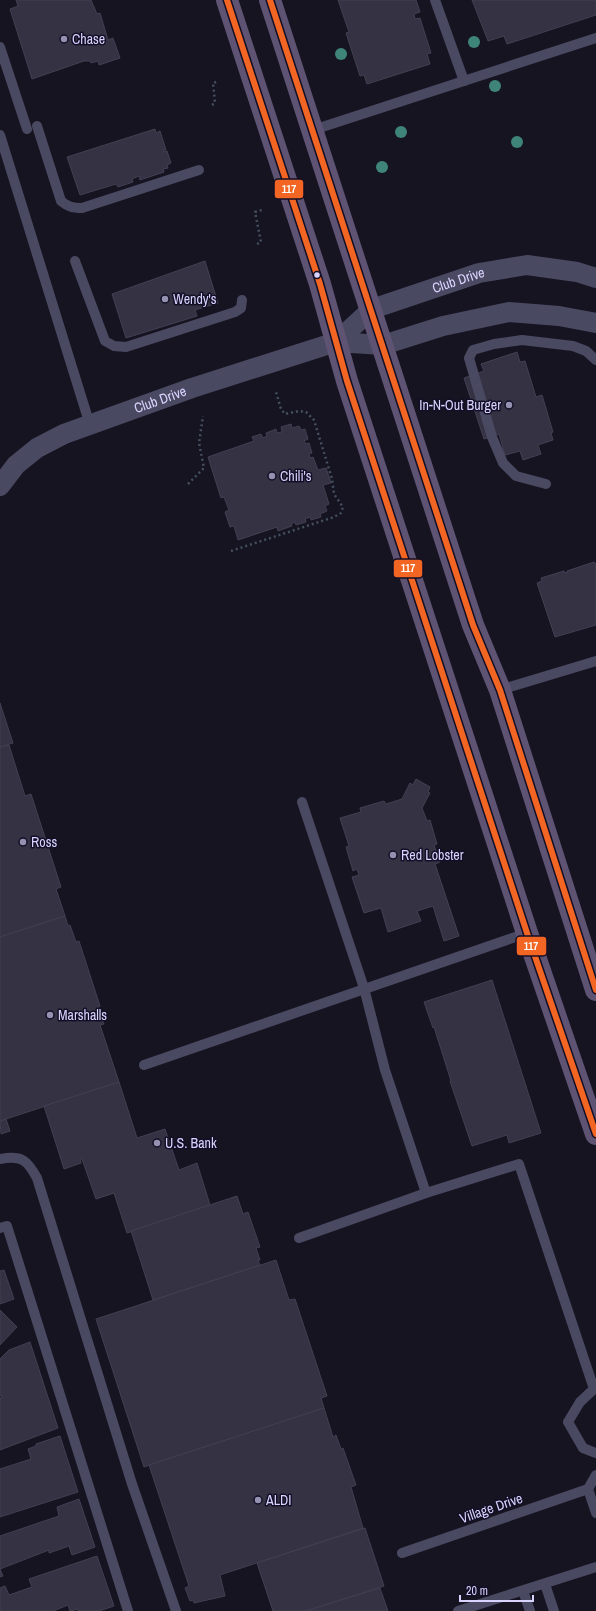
<svg xmlns="http://www.w3.org/2000/svg" width="596" height="1611" font-family="'Archivo Narrow',sans-serif">
  <style>
    .building { fill: #343243; stroke: #433f54 }
    .lines { fill: none; stroke-linecap: round; stroke-linejoin: round }
    .path { stroke: #44505f; stroke-width: 2.5; stroke-dasharray: 2 3; stroke-linecap: butt }
    .lane { stroke: #4a4962; stroke-width: 10 }
    .street { stroke: #4a4962; stroke-width: 20 }
    .primary { stroke: #5e5373; stroke-width: 22 }
    .bus-1-casing { stroke: #130f26; stroke-width: 9 }
    .bus-1 { stroke: #f26522; stroke-width: 6 }
    .tree { fill: #3e8478 }
    .poi-dot { fill: #9591b1; stroke: #130f26; stroke-width: 1.5 }
    .bus-dot { fill: #d9d4ff; stroke: #130f26; stroke-width: 1.5 }
    .labels { text-anchor: middle; dominant-baseline: central; stroke-width: 3; stroke-linejoin: round; paint-order: stroke }
    .poi-label { font-size: 14px; fill: #d9d4ff; stroke: #130f26; text-anchor: start }
    .street-label { font-size: 14px; fill: #d9d4ff; stroke: #130f26 }
    .line-badge { stroke: #130f26; stroke-width: 1.5 }
    .badge-label { font-size: 11px; text-anchor: middle; font-weight: bold; fill: #fff }
  </style>
  <rect width="100%" height="100%" fill="#161421"/>
  <g class="building">
    <polygon points="16,0 91,0 97,14 100,13 108,40 113,38 120,58 99,65 98,61 91,63 90,61 84,61 32,79 10,9 18,6"/>
    <polygon points="338,0 416,0 420,12 414,14 415,19 420,18 431,53 427,54 430,64 367,84 364,75 360,76 346,33 349,32"/>
    <polygon points="472,0 596,0 596,15 507,44 504,36 488,41"/>
    <polygon points="155,129 156,133 160,131 166,150 163,150 164,152 167,151 171,163 167,165 168,168 163,169 164,172 140,180 139,176 132,179 133,182 118,187 116,184 80,195 67,157"/>
    <polygon points="205,261 218,303 195,310 197,316 126,338 112,294"/>
    <polygon points="517,352 520,362 525,361 536,397 542,395 553,432 551,433 553,440 538,445 541,454 523,460 520,451 505,455 499,434 484,439 464,378 484,371 481,364"/>
    <polygon points="291,424 292,428 299,426 301,430 305,429 308,439 304,441 306,444 309,443 312,453 309,454 310,458 313,457 318,470 326,468 331,483 323,485 329,504 325,506 327,511 320,514 321,517 311,520 310,517 305,519 306,522 296,525 295,522 291,524 292,526 278,531 277,527 238,540 234,526 230,527 225,512 229,510 224,497 221,498 208,457 254,441 252,437 261,434 263,438 267,436 266,433 276,429 277,433 282,432 281,427"/>
    <polygon points="594,562 596,564 596,625 555,637 537,583 542,581 541,578 564,571 565,573 568,572 567,571"/>
    <polygon points="0,703 13,743 0,747"/>
    <polygon points="9,745 25,796 31,794 61,887 56,889 65,916 0,937 0,747"/>
    <polygon points="416,779 430,787 428,792 430,793 422,808 427,821 430,820 437,844 434,845 440,862 435,864 459,936 444,941 433,906 417,911 421,921 388,932 381,908 364,913 352,877 359,875 357,869 353,871 346,847 349,846 340,818 361,812 360,808 384,801 386,804 402,799 410,783 413,785"/>
    <polygon points="65,916 68,926 70,925 76,942 79,941 100,1006 98,1007 104,1024 100,1025 119,1082 0,1121 0,937"/>
    <polygon points="492,980 541,1133 509,1143 507,1135 472,1146 450,1081 451,1081 434,1027 433,1028 424,1002"/>
    <polygon points="119,1082 137,1138 165,1129 179,1170 197,1163 210,1205 127,1233 114,1193 96,1199 82,1159 80,1159 81,1163 64,1169 44,1106"/>
    <polygon points="6,1119 10,1131 1,1134 0,1121"/>
    <polygon points="237,1196 243,1214 248,1212 260,1247 256,1248 260,1260 258,1261 260,1265 153,1300 131,1231"/>
    <polygon points="276,1260 289,1300 295,1299 327,1396 321,1398 324,1408 144,1467 96,1319"/>
    <polygon points="4,1270 14,1299 0,1304 0,1271"/>
    <polygon points="0,1310 17,1327 0,1345"/>
    <polygon points="30,1342 58,1428 0,1450 0,1398 2,1397 0,1395 0,1359 9,1350"/>
    <polygon points="324,1408 333,1437 336,1435 341,1449 343,1448 356,1485 351,1487 363,1528 220,1575 225,1596 194,1603 193,1600 190,1601 185,1588 189,1586 149,1465"/>
    <polygon points="60,1436 78,1492 0,1517 0,1469 31,1459 28,1449 36,1446 36,1444"/>
    <polygon points="79,1499 95,1547 72,1555 69,1546 49,1553 49,1550 0,1569 3,1576 0,1577 0,1536 59,1516 57,1507"/>
    <polygon points="365,1528 384,1586 306,1611 273,1611 257,1563"/>
    <polygon points="97,1556 114,1606 99,1611 78,1611 78,1609 70,1611 68,1605 53,1611 0,1611 0,1588 5,1586 9,1595 32,1587 29,1579"/>
    <polygon points="380,1588 388,1611 306,1611"/>
  </g>
  <g class="lines">
    <g class="path">
      <polyline points="212,105 215,103 213,83 219,81"/>
      <polyline points="257,244 261,242 255,212 262,210"/>
      <polyline points="188,484 204,468 199,443 203,416"/>
      <polyline points="231,551 334,517 341,513 343,507 334,494 332,479 314,420 306,412 299,411 285,414 281,409 276,392"/>
    </g>
    <g class="lane">
      <polyline points="435,0 464,81"/>
      <polyline points="0,47 27,129"/>
      <path d="M37,126L61,201C68,207 73,208 82,208L199,170"/>
      <polyline points="313,130 596,38"/>
      <polyline points="0,135 90,425"/>
      <polyline points="75,261 105,341 114,346 126,347 235,312 241,308 242,300"/>
      <polyline points="546,484 516,476 503,463 492,437 469,358 473,350 494,344 522,340 573,346 586,351 596,360"/>
      <polyline points="500,690 596,661"/>
      <polyline points="302,802 364,988 385,1070 426,1193"/>
      <polyline points="144,1065 527,933"/>
      <path d="M0,1159C22,1155 27,1160 37,1178L132,1484L176,1611"/>
      <polyline points="0,1228 7,1226 128,1611"/>
      <polyline points="299,1238 426,1193 519,1164 594,1389 580,1402 568,1422 583,1448 596,1453"/>
      <polyline points="588,1489 596,1513"/>
      <polyline points="588,1489 596,1475"/>
      <polyline points="402,1553 588,1489"/>
      <polyline points="545,1584 554,1611"/>
      <polyline points="523,1591 530,1611"/>
      <polyline points="458,1611 596,1567"/>
    </g>
    <g class="street">
      <path id="s1" d="M336,342L372,309L479,273L527,265L577,272L596,278"/>
      <path id="s2" d="M0,486L16,465L37,448L64,434L192,388L336,342L383,345L443,326L509,312L559,316L596,323"/>
    </g>
    <g class="primary">
      <polyline points="227,0 320,284 347,381 527,933 596,1134"/>
      <polyline points="270,0 473,625 500,690 596,990"/>
    </g>
    <defs>
      <g id="bus-1">
        <polyline points="227,0 320,284 347,381 527,933 596,1134"/>
        <polyline points="270,0 473,625 500,690 596,990"/>
      </g>
    </defs>
    <use href="#bus-1" class="bus-1-casing"/>
    <use href="#bus-1" class="bus-1"/>
  </g>
  <g class="tree">
    <circle cx="474" cy="42" r="6"/>
    <circle cx="341" cy="54" r="6"/>
    <circle cx="495" cy="86" r="6"/>
    <circle cx="401" cy="132" r="6"/>
    <circle cx="517" cy="142" r="6"/>
    <circle cx="382" cy="167" r="6"/>
  </g>
  <g class="poi-dot">
    <circle cx="64" cy="39" r="4"/>
    <circle cx="165" cy="299" r="4"/>
    <circle cx="509" cy="405" r="4"/>
    <circle cx="272" cy="476" r="4"/>
    <circle cx="23" cy="842" r="4"/>
    <circle cx="393" cy="855" r="4"/>
    <circle cx="50" cy="1015" r="4"/>
    <circle cx="157" cy="1143" r="4"/>
    <circle cx="258" cy="1500" r="4"/>
  </g>
  <circle class="bus-dot" cx="317" cy="275" r="3.5"/>
  <g class="labels">
    <g class="poi-label">
      <text x="72" y="39">Chase</text>
      <text x="173" y="299">Wendy's</text>
      <text x="501" y="405" text-anchor="end">In-N-Out Burger</text>
      <text x="280" y="476">Chili's</text>
      <text x="31" y="842">Ross</text>
      <text x="401" y="855">Red Lobster</text>
      <text x="58" y="1015">Marshalls</text>
      <text x="165" y="1143">U.S. Bank</text>
      <text x="266" y="1500">ALDI</text>
    </g>
    <g class="street-label">
      <text stroke="none"><textPath href="#s1" startOffset="140">Club Drive</textPath></text>
      <text stroke="none"><textPath href="#s2" startOffset="186">Club Drive</textPath></text>
      <text transform="translate(491 1508) rotate(-19)">Village Drive</text>
    </g>
  </g>
  <g class="line-badge">
    <rect x="274" y="179" width="30" height="20" rx="4" fill="#f26522"/>
    <rect x="393" y="559" width="30" height="19" rx="4" fill="#f26522"/>
    <rect x="516" y="936" width="31" height="20" rx="4" fill="#f26522"/>
  </g>
  <g class="badge-label">
    <text x="289" y="193">117</text>
    <text x="408" y="572">117</text>
    <text x="531" y="950">117</text>
  </g>
  <path d="M460 1595v6h73v-6" fill="none" stroke="#d9d4ff" stroke-width="2"/>
  <text x="466" y="1595" font-size="12" fill="#d9d4ff" stroke="#130f26" stroke-width="3" paint-order="stroke">20 m</text>
</svg>
